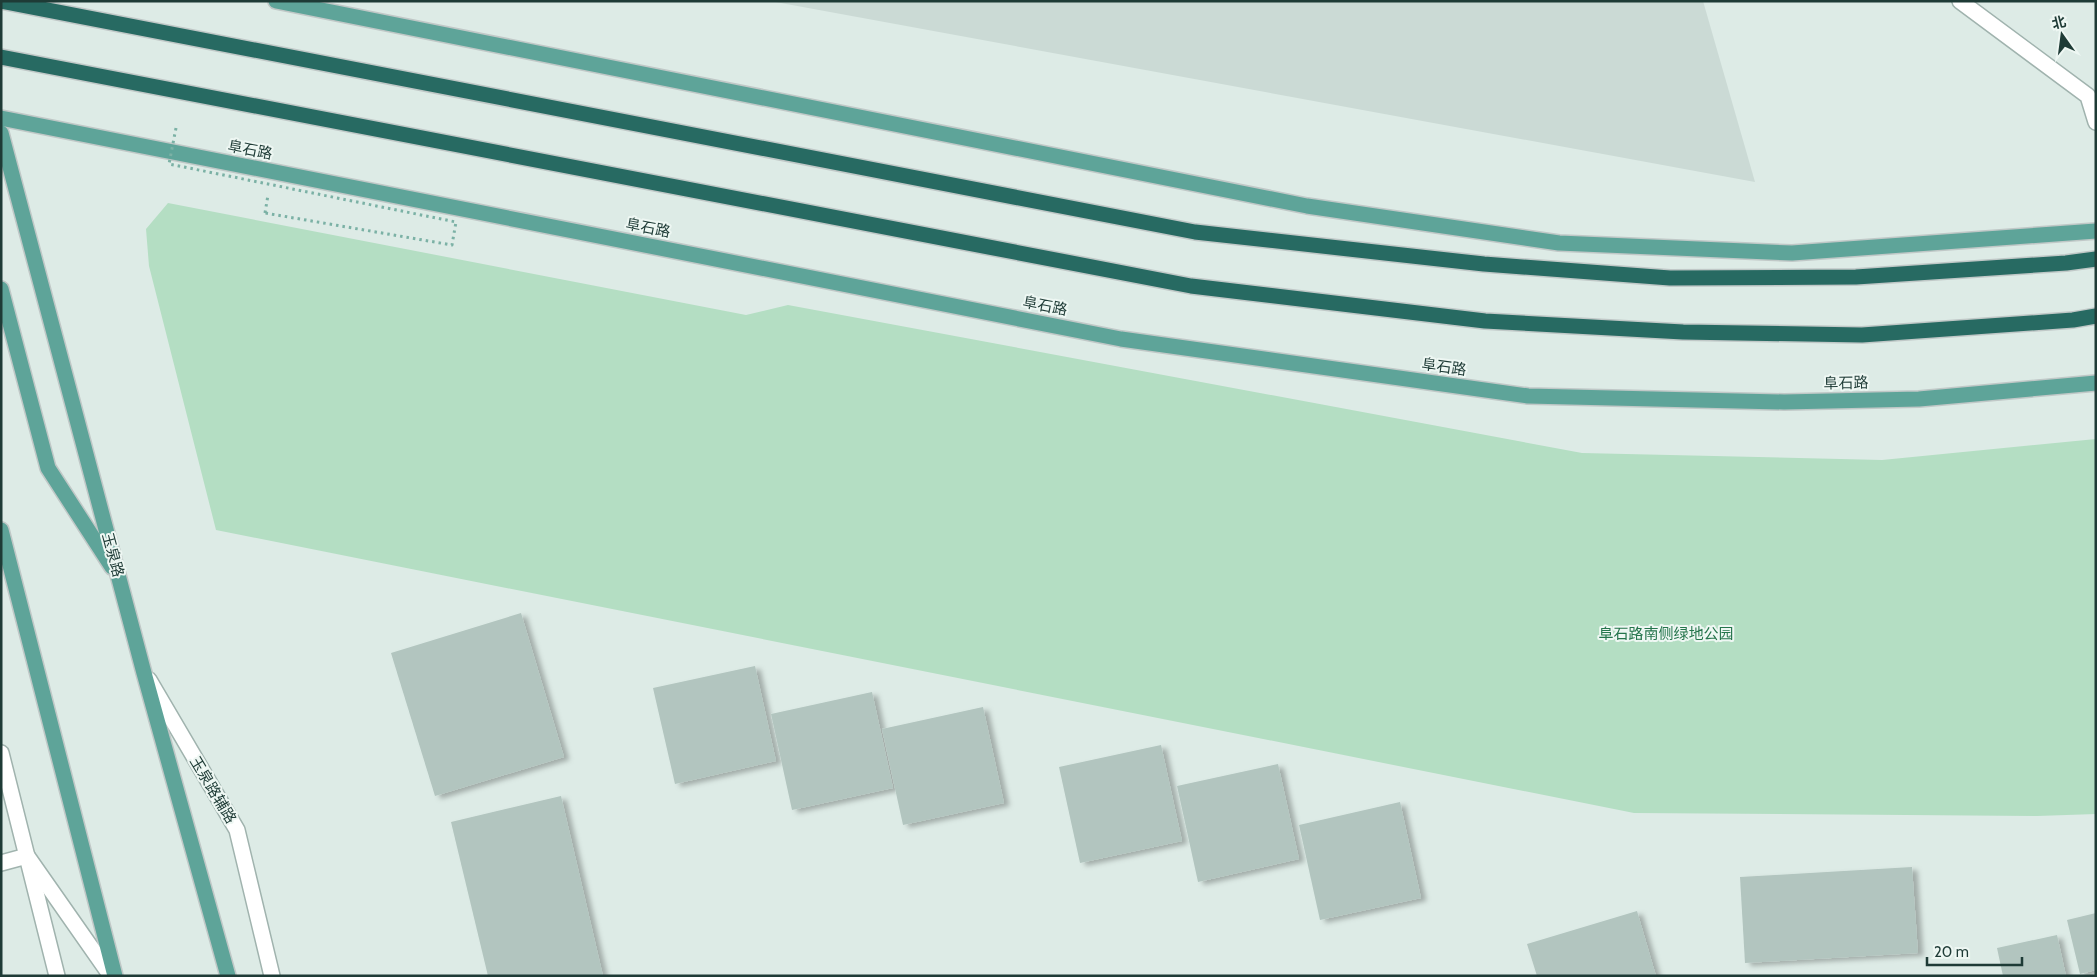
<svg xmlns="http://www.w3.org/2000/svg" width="2097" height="977" font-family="Cabin,'Noto Sans SC',sans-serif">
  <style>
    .built { fill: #cbdad5 }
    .green { fill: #b4dec3 }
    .building { fill: #b2c5bf; filter: url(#shadow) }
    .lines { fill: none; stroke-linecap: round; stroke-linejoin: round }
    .minor-casing { stroke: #a0b3ae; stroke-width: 18 }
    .major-casing { stroke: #c0c8c7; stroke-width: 18 }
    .highway-casing { stroke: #c0c8c7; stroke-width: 18 }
    .path { stroke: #7bb1a5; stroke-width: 3; stroke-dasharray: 2.5 4; stroke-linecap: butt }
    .minor { stroke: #fff; stroke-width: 15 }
    .major { stroke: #5ea499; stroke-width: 15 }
    .highway { stroke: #276a62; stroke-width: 15 }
    .path-bridge { stroke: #7bb1a5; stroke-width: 3; stroke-dasharray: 2.5 4; stroke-linecap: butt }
    .labels { text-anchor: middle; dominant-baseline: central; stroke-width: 4; stroke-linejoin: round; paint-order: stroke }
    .street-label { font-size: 15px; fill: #1e3b36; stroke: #eef7f3 }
    .park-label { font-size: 15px; fill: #25754c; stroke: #eef7f3 }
  </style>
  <defs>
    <filter id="shadow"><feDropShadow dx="5.5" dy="3" stdDeviation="2.5" flood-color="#0004"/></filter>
  </defs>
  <rect width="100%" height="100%" fill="#ddebe6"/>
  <polygon class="built" points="770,1 1703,1 1755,182"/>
  <polygon class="green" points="168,203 746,315 788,305 1582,453 1882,460 2096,439 2096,814 2037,816 1634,813 216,530 149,266 146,229"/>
  <g class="building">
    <polygon points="521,613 564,757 435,796 391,653"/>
    <polygon points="755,666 776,761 675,784 653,688"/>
    <polygon points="872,692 893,788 792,810 771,714"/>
    <polygon points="983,707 1004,803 903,825 882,729"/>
    <polygon points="1161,745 1182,841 1080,863 1059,767"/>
    <polygon points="1278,764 1299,859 1198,882 1177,786"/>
    <polygon points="561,796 603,976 488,976 451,822"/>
    <polygon points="1400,802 1421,898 1320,920 1299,825"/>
    <polygon points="1912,867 1918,953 1745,963 1740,877"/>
    <polygon points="1637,911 1656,976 1537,976 1527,944"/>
    <polygon points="2096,913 2096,970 2080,974 2067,920"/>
    <polygon points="2057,935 2066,976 2003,976 1997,948"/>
  </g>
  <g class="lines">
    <defs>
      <g id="minor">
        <polyline points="1960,1 2088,96 2096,122"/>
        <polyline points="149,680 237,830 272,976"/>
        <polyline points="1,753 57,976"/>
        <polyline points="1,863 27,856 111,976"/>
      </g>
      <g id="major">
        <polyline points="276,1 1307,206 1559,243 1792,253 2096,231"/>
        <polyline points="1,118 1121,339 1528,396 1784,402 1919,399 2096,383"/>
        <polyline points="1,133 144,673 228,976"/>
        <polyline points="1,289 48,468 112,567"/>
        <polyline points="1,530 115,976"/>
      </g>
      <g id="highway">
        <polyline points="1,1 1195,232 1484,264 1670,278 1856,277 2066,263 2096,259"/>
        <polyline points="1,57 1191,286 1485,321 1683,332 1862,335 2073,320 2096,316"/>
      </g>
    </defs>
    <use href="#minor" class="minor-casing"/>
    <use href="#major" class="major-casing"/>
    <use href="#highway" class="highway-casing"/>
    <polyline class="path" points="265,213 268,195"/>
    <use href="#minor" class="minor"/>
    <use href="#major" class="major"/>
    <use href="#highway" class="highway"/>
    <polyline class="path-bridge" points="176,128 169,164 456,222 452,245 265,213"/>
  </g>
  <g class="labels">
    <g class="street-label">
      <text transform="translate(250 150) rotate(11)">阜石路</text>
      <text transform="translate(648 228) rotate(11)">阜石路</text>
      <text transform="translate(1045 306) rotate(11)">阜石路</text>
      <text transform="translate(1444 367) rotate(8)">阜石路</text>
      <text transform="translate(1846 383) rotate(-1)">阜石路</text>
      <text transform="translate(113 555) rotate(75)">玉泉路</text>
      <text transform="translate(213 790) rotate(59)">玉泉路辅路</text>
    </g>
    <g class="park-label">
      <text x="1666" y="634">阜石路南侧绿地公园</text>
    </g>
  </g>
  <rect width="2097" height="977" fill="none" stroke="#1e3b36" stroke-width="5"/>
  <g transform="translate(2062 35) rotate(346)" stroke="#eef7f3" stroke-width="4" paint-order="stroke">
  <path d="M0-4L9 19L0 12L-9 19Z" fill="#1e3b36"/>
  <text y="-8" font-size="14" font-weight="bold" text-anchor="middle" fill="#1e3b36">北</text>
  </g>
  <path d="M1927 957v8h95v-8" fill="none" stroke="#1e3b36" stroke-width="2.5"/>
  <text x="1934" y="957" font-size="15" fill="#1e3b36" stroke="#eef7f3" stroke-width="4" paint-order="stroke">20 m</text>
</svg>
